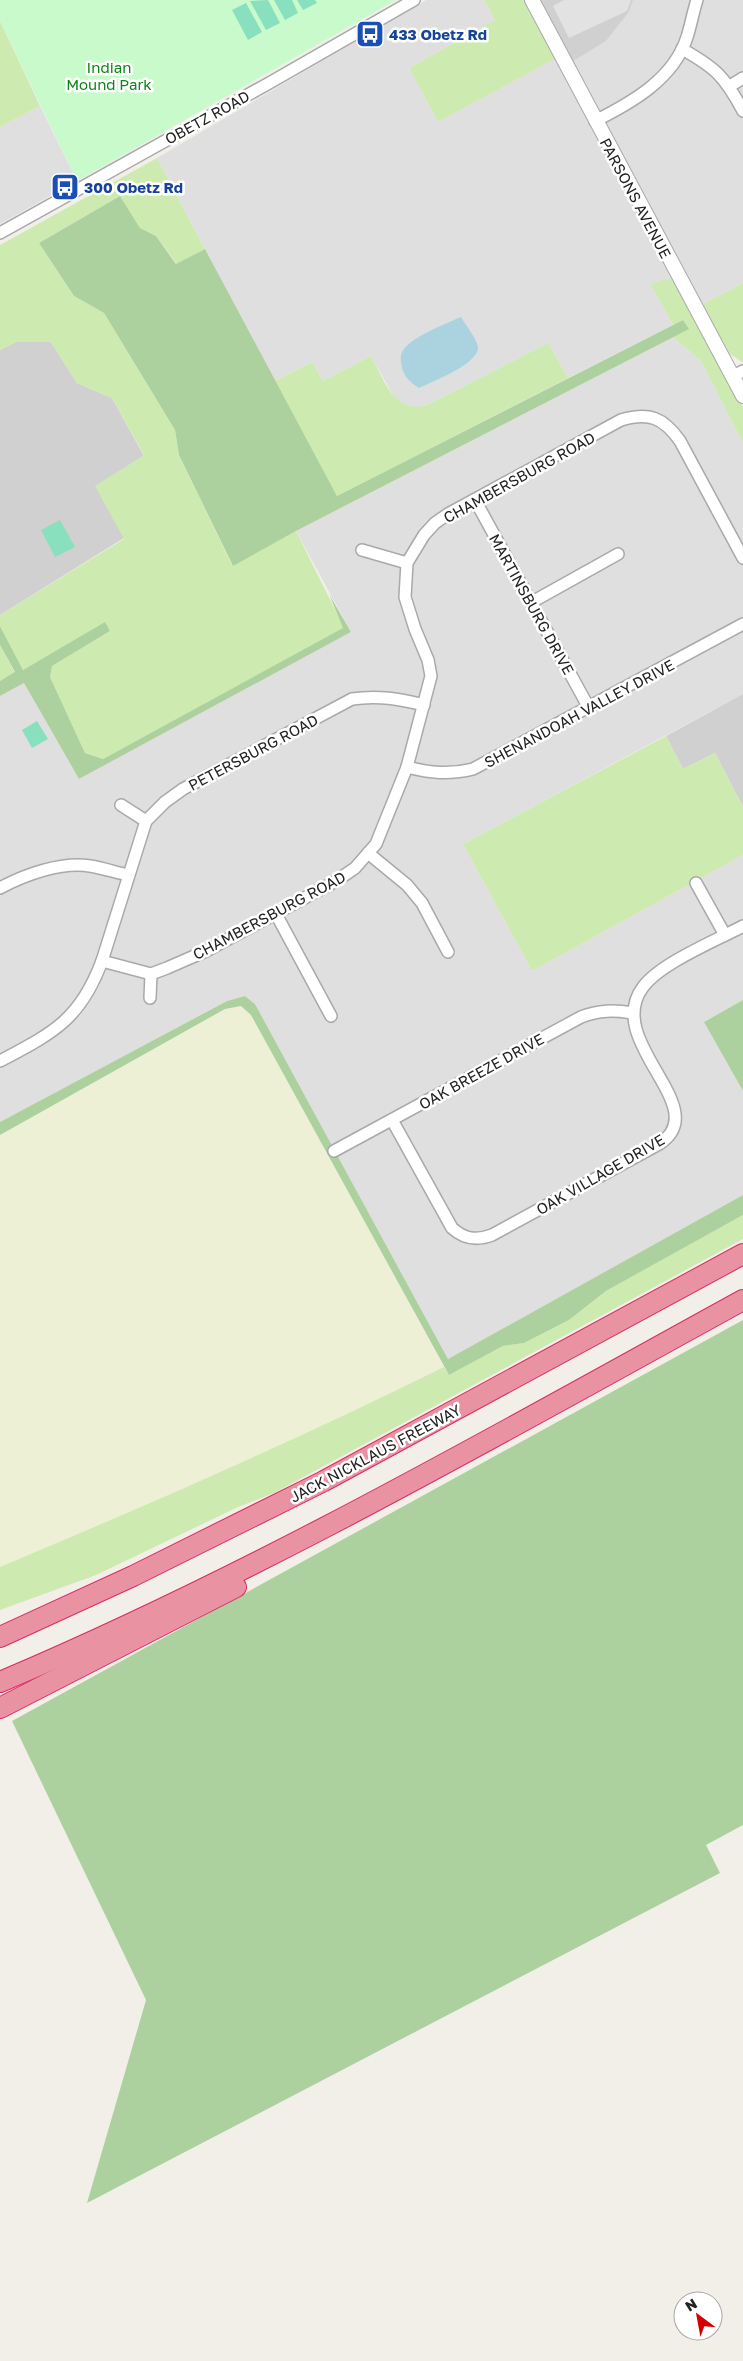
<svg xmlns="http://www.w3.org/2000/svg" width="743" height="2361" font-family="'Golos Text',sans-serif">
  <style>
    .residential { fill: #e0dfdf }
    .religious { fill: #d0d0d0 }
    .farmland { fill: #eef0d5 }
    .grass { fill: #cdebb0 }
    .forest { fill: #add19e }
    .park { fill: #c8facc }
    .pitch { fill: #88e0be }
    .parking { fill: #e2e2e2 }
    .water { fill: #aad3df }
    .lines { fill: none; stroke-linecap: round; stroke-linejoin: round }
    .minor-casing { stroke: #a9a9a9; stroke-width: 14 }
    .tertiary-casing { stroke: #a9a9a9; stroke-width: 16 }
    .motorway-casing { stroke: #dc2a67; stroke-width: 22 }
    .minor { stroke: #fff; stroke-width: 11 }
    .tertiary { stroke: #fff; stroke-width: 14 }
    .motorway { stroke: #e892a2; stroke-width: 20 }
    .labels { text-anchor: middle; dominant-baseline: central; stroke-width: 5; stroke-linejoin: round; paint-order: stroke }
    .transit-label { font-size: 15px; font-weight: bold; fill: #164399; stroke: #fff; text-anchor: start }
    .park-label { font-size: 15px; fill: #0c8416; stroke: #fff }
    .street-label { font-size: 15px; fill: #222; stroke: #fff }
  </style>
  <rect width="100%" height="100%" fill="#f2efe9"/>
  <g class="residential">
    <polygon points="426,0 484,0 495,20 409,68 438,122 568,51 573,60 606,41 629,12 633,0 743,0 743,283 691,310 651,285 673,325 568,378 548,343 427,405 416,408 402,404 394,397 371,356 323,381 312,362 275,381 157,158"/>
    <polygon points="40,106 77,181 0,224 0,127"/>
    <polygon points="673,337 701,361 743,443 743,694 463,844 532,971 743,855 743,1000 704,1022 743,1091 743,1195 448,1359 255,1004 245,996 227,1001 0,1122 0,696 24,683 79,779 351,632 296,531"/>
  </g>
  <g class="religious">
    <polygon points="541,0 633,0 629,12 606,41 573,61"/>
    <polygon points="16,342 51,342 77,383 112,398 144,456 124,538 0,615 0,350"/>
    <polygon points="743,694 743,807 715,753 683,769 666,736"/>
  </g>
  <polygon class="farmland" points="241,1006 251,1015 444,1367 346,1416 134,1511 0,1567 0,1135 225,1009"/>
  <g class="grass">
    <polygon points="484,0 525,0 556,58 438,122 409,68 495,20"/>
    <polygon points="0,21 40,106 0,127"/>
    <polygon points="157,158 205,249 177,264 156,236 140,228 120,196 39,243 74,296 104,313 175,430 179,455 232,565 296,531 344,628 103,759 85,753 50,677 52,666 110,631 105,623 23,670 0,626 0,615 124,539 95,486 144,455 112,398 77,383 51,342 16,342 0,350 0,245"/>
    <polygon points="674,279 743,406 743,443 701,361 673,337 688,329 683,320 673,325 651,285 662,280"/>
    <polygon points="743,283 743,362 742,362 724,350 701,305"/>
    <path d="M548,343L568,378L337,496L275,381L312,362L323,381L371,356C384,379 394,415 427,405Z"/>
    <polygon points="0,645 15,673 0,681"/>
    <polygon points="666,736 683,769 715,753 743,807 743,855 532,971 463,844"/>
    <path d="M743,1215V1239L274,1493L236,1508L96,1575L0,1610V1567C150,1504 299,1439 444,1367L449,1375L503,1346L524,1343L569,1320L606,1291Z"/>
  </g>
  <g class="forest">
    <polygon points="120,196 140,228 156,236 176,264 205,249 337,496 683,320 689,329 296,531 233,566 179,455 175,430 104,313 74,296 39,243"/>
    <polygon points="329,594 351,632 79,779 24,683 0,696 0,681 15,672 0,645 0,626 23,670 105,622 110,631 52,666 50,677 85,753 103,759 343,628"/>
    <polygon points="245,996 255,1004 448,1359 743,1195 743,1215 606,1291 569,1320 524,1343 503,1346 449,1375 251,1015 241,1006 225,1009 0,1135 0,1122 227,1001"/>
    <polygon points="743,1000 743,1091 704,1022"/>
    <polygon points="743,1320 743,1825 706,1845 720,1873 87,2203 146,2000 12,1721"/>
  </g>
  <polygon class="park" points="0,0 396,0 77,181 0,21"/>
  <g class="pitch">
    <polygon points="268,0 280,23 266,30 250,1"/>
    <polygon points="274,0 292,0 298,13 285,20"/>
    <polygon points="297,0 315,0 317,3 303,10"/>
    <polygon points="246,3 262,32 248,40 232,10"/>
    <polygon points="60,520 75,547 55,557 41,530"/>
    <polygon points="37,721 48,739 32,748 22,730"/>
  </g>
  <polygon class="parking" points="564,0 631,0 627,11 569,38 553,6"/>
  <path class="water" d="M461,317C466,326 476,337 478,347C480,363 432,382 419,388C411,383 405,378 402,368C401,362 399,355 404,349C414,336 445,324 461,317Z"/>
  <g class="lines">
    <defs>
      <g id="minor">
        <path d="M682,49C716,68 725,77 743,111"/>
        <polyline points="730,86 743,78"/>
        <path d="M595,121C631,103 674,79 687,37C691,25 693,12 697,0"/>
        <polyline points="0,233 271,82 414,0"/>
        <polyline points="733,376 743,371"/>
        <polyline points="475,500 589,708"/>
        <polyline points="362,550 407,563"/>
        <polyline points="532,602 618,554"/>
        <path d="M407,767C430,773 449,775 473,769L743,624"/>
        <polyline points="121,805 146,821"/>
        <polyline points="368,853 407,885 422,903 448,952"/>
        <polyline points="696,883 725,935"/>
        <path d="M0,888C24,875 62,861 90,866C102,868 115,872 128,875"/>
        <polyline points="276,914 331,1016"/>
        <path d="M102,961L151,974L167,968L206,951L336,881L355,868L376,844L407,767L431,676L428,660L415,629L405,597L407,563L424,535L435,523L448,514L621,420C649,412 663,417 680,441L743,558"/>
        <polyline points="150,998 151,974"/>
        <path d="M0,1061C53,1033 80,1020 102,961L146,821L165,802L183,789L352,699C378,695 400,699 424,705"/>
        <path d="M392,1120L452,1228C464,1239 476,1241 492,1235L659,1144C716,1108 602,1042 643,987C661,963 715,941 743,926"/>
        <path d="M334,1151L581,1017C599,1010 614,1010 633,1013"/>
      </g>
      <polyline id="tertiary" points="532,0 743,396"/>
      <g id="motorway">
        <polyline points="0,1637 133,1576 324,1481 743,1254"/>
        <path d="M0,1682C257,1573 499,1434 743,1300"/>
        <polyline points="0,1708 236,1587"/>
      </g>
    </defs>
    <use href="#minor" class="minor-casing"/>
    <use href="#tertiary" class="tertiary-casing"/>
    <use href="#motorway" class="motorway-casing"/>
    <use href="#minor" class="minor"/>
    <use href="#tertiary" class="tertiary"/>
    <use href="#motorway" class="motorway"/>
  </g>
  <defs>
    <symbol id="bus-square" viewBox="-11 -11 22 22"><rect x="-9" y="-9" width="18" height="18" rx="4" fill="#1a4fb4" stroke="#fff"/><path d="M-5-6H5V4H4V6H2V4H-2V6H-4V4H-5ZM-3.5-4V0h7V-4ZM-3.5 1.2v1.5H-2V1.2ZM2 1.2v1.5H3.5V1.2Z" fill="#fff"/></symbol>
  </defs>
  <g fill-rule="evenodd">
    <use href="#bus-square" x="354" y="18" width="32" height="32"/>
    <use href="#bus-square" x="49" y="171" width="32" height="32"/>
  </g>
  <g class="labels">
    <g class="transit-label">
      <text x="389" y="34">433 Obetz Rd</text>
      <text x="84" y="187">300 Obetz Rd</text>
    </g>
    <g class="park-label">
      <text x="109" y="67">Indian<tspan x="109" dy="17">Mound Park</tspan></text>
    </g>
    <g class="street-label">
      <text transform="translate(207 117) rotate(-29)">OBETZ ROAD</text>
      <text transform="translate(636 198) rotate(62)">PARSONS AVENUE</text>
      <text transform="translate(519 477) rotate(-29)">CHAMBERSBURG ROAD</text>
      <text transform="translate(532 604) rotate(61)">MARTINSBURG DRIVE</text>
      <text transform="translate(579 713) rotate(-28)">SHENANDOAH VALLEY DRIVE</text>
      <text transform="translate(253 752) rotate(-28)">PETERSBURG ROAD</text>
      <text transform="translate(269 915) rotate(-28)">CHAMBERSBURG ROAD</text>
      <text transform="translate(481 1071) rotate(-29)">OAK BREEZE DRIVE</text>
      <text transform="translate(600 1174) rotate(-30)">OAK VILLAGE DRIVE</text>
      <text transform="translate(375 1453) rotate(-28)">JACK NICKLAUS FREEWAY</text>
    </g>
  </g>
  <g transform="translate(698 2316) rotate(328)"><circle r="24" fill="#ffffff" stroke="#a7a7a7"/>
  <path d="M0-4L9 19L0 12L-9 19Z" fill="#d40000"/>
  <text y="-8" font-size="14" font-weight="bold" text-anchor="middle" fill="#222222">N</text>
  </g>
</svg>
